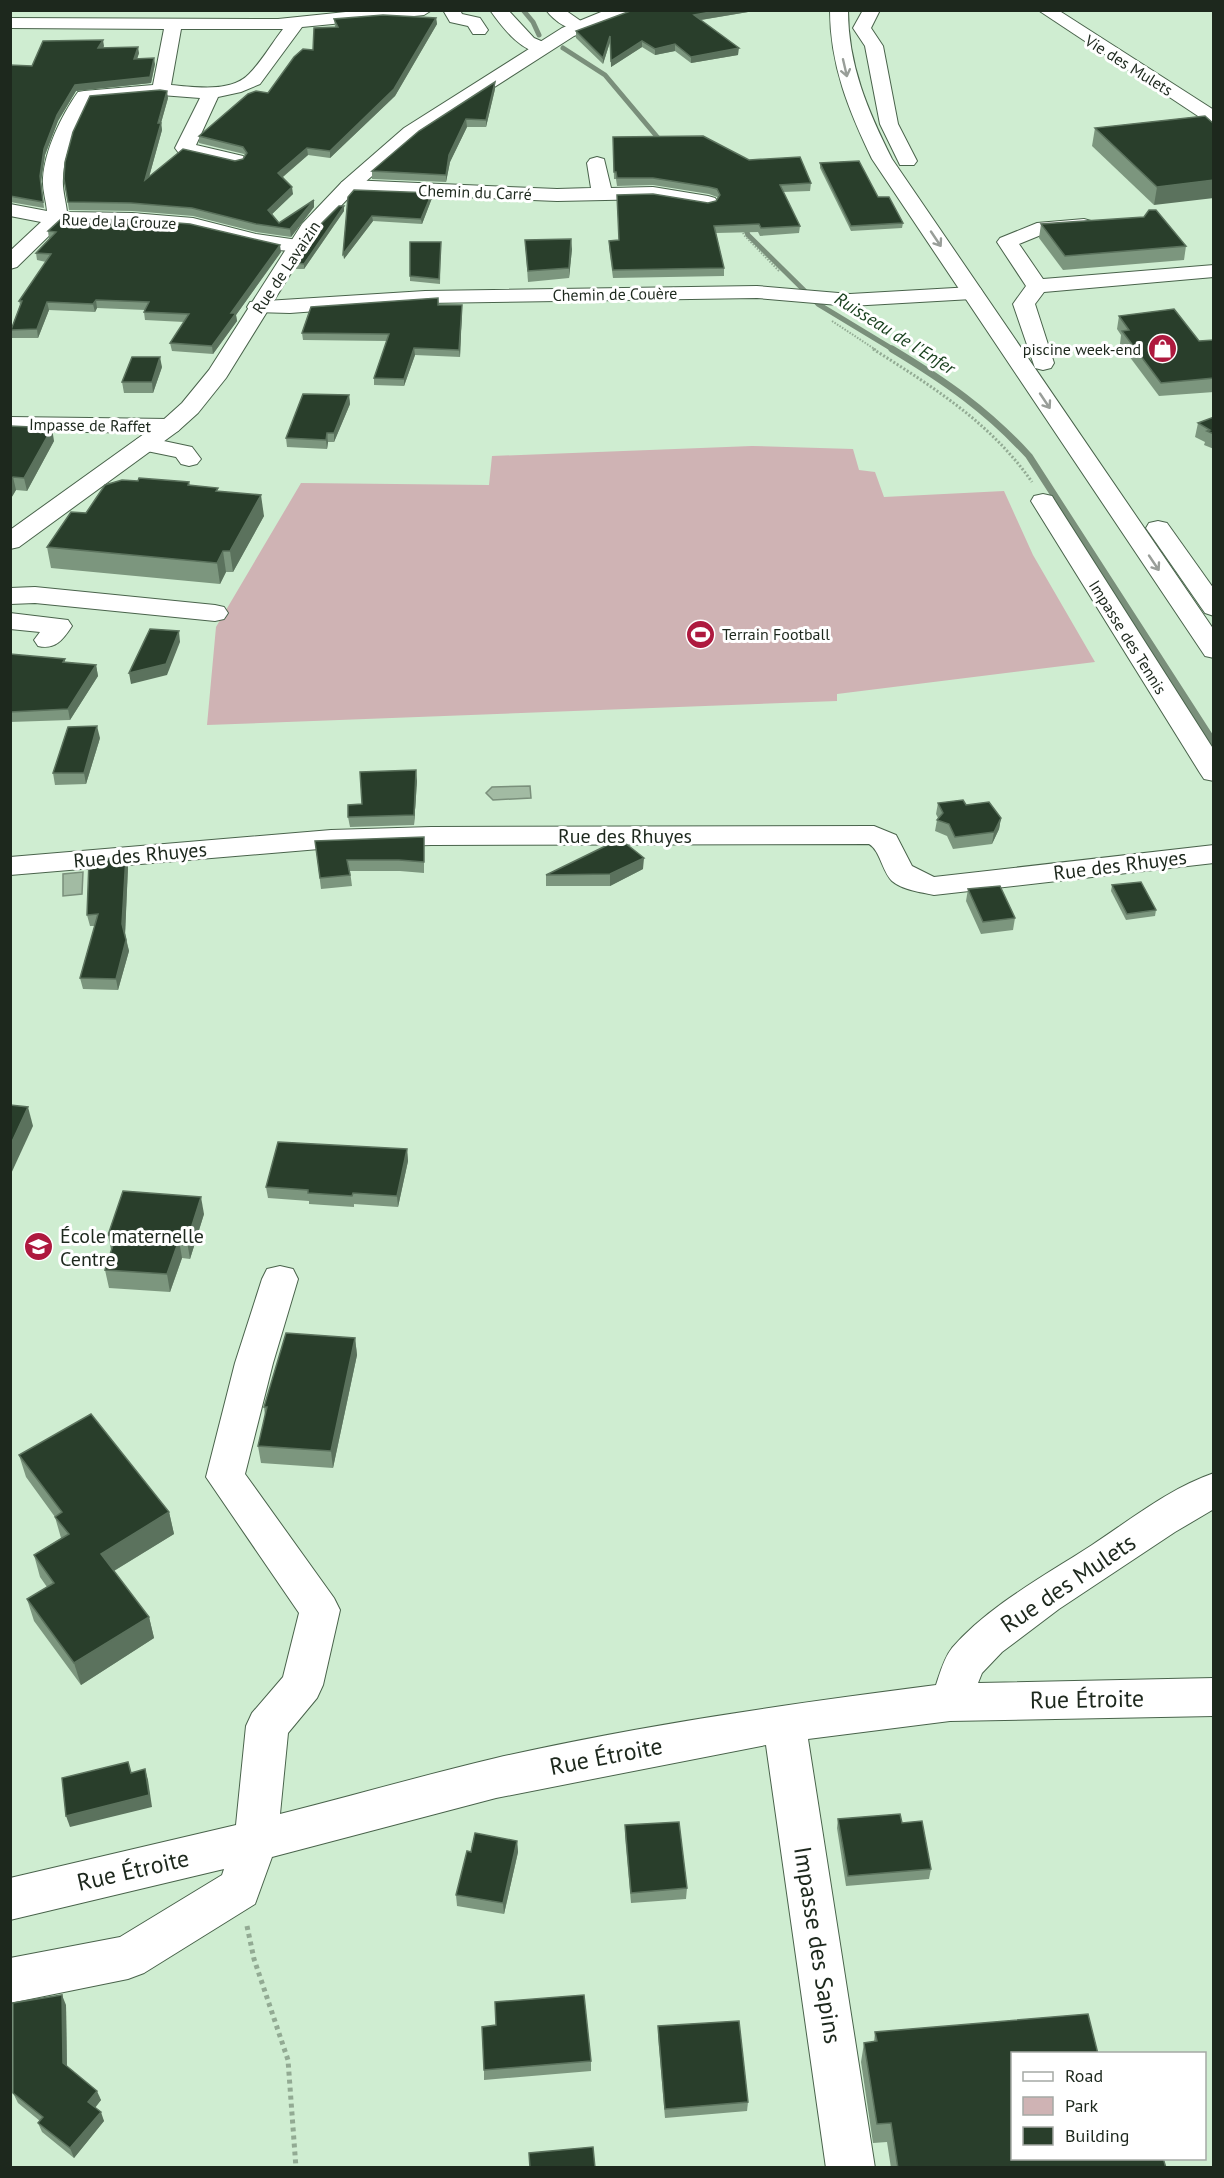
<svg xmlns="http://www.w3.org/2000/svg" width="1224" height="2178" font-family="'PT Sans',sans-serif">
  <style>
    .green { fill: #cfb3b4 }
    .water { fill: #a2bba3; stroke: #7a8f7b; stroke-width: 1.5 }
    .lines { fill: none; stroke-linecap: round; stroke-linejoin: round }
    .stream-far1 { stroke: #7a8f7b; stroke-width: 5 }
    .stream { stroke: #7a8f7b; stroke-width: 7 }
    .minor-casing { stroke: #49634b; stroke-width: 2 }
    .major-casing { stroke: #49634b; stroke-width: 2 }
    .path-far2 { stroke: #92aa93; stroke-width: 2; stroke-dasharray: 1.5 1.5; stroke-linecap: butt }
    .path-far1 { stroke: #92aa93; stroke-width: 3; stroke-dasharray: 2 2; stroke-linecap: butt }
    .path { stroke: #92aa93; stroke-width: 5; stroke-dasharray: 4 4; stroke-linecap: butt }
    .minor { fill: #fff; fill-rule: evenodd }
    .major { fill: #fff; fill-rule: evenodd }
    .wall { fill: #7c967e }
    .shaded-wall { fill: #5b725d }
    .building { fill: #293e2b; stroke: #5b725d; stroke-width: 1.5 }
    .oneway { stroke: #999e99 }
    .labels { text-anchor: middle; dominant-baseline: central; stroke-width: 6; stroke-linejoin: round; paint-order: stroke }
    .far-street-label { font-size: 16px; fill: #1d281d; stroke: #fff }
    .far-poi-label { font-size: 16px; fill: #1d281d; stroke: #fff; text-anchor: end }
    .far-water-label { font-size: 18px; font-style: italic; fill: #19401e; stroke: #fff }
    .street-label { font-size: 20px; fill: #1d281d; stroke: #fff }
    .poi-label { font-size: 20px; fill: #1d281d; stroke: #fff; text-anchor: start }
    .near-street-label { font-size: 24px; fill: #1d281d; stroke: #fff }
  </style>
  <rect width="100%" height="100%" fill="#cfedd1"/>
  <polygon class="green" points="752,446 853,449 859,470 875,472 884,497 1004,491 1033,555 1095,662 837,694 837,701 207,725 216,627 301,483 489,485 492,456"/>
  <g class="water">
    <polygon points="530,786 531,798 493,800 486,793 492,787"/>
    <polygon points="83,872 82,894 63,896 63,874"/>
  </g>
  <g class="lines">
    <g class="stream-far1">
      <polyline points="523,10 533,22 539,35"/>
      <polyline points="563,48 605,75 664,145"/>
      <polyline points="743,222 748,235 818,304 894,350"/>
    </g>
    <path class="stream" d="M892,349C945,381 987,410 1029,456L1214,743"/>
    <defs>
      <g id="minor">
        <path d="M365,10H432L424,15L302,27L260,84L241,92L218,97L196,145L243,156L246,160L243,164L236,166L178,152L175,148L200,98L161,95L90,101C77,123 64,153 63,178C62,190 66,201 67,212L132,213L193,218L256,234L305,241L308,245L305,249C273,257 224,235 191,230C148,224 104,225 61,224L17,267L10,269V251L41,222L10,216V204L47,211C46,200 42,189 43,178C45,150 61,116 78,92L84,91L153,85L164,29L10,28V18L278,19ZM181,29H283C272,43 262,61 249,74C231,93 194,87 171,85Z"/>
        <polygon points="443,10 460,10 462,14 480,18 488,30 485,34 473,34 468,26 450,22"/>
        <path d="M490,10H508L534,38L548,44L551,48L548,52C525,58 502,27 490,10Z"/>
        <path d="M546,10H565L588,26L585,30C571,33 554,21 546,10Z"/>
        <polygon points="1038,10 1058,10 1214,110 1214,123 1207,122"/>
        <polygon points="597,157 604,159 611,188 653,187 708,196 715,198 718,202 715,206 708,208 653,199 557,201 349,192 342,190 339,186 342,182 349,180 557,189 591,188 587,163 590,159"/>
        <polygon points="1084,219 1091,221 1094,225 1091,229 1041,235 1019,244 1043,279 1214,265 1214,277 1044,292 1035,304 1054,363 1051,368 1043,370 1035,368 1013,304 1026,286 997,242 1000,238 1037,223"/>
        <polygon points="757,286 850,294 972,287 980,288 983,293 980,298 972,299 850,306 757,298 425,303 290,313 250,312 247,307 250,302 425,291"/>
        <polygon points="10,417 170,419 178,421 182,426 178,431 170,433 10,431"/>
        <polygon points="145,437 192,447 201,459 197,464 189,466 181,464 176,457 137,449 133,444 137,439"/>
        <polygon points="1043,494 1052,496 1055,501 1214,750 1214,781 1204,779 1200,773 1031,501 1034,496"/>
        <polygon points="35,587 215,605 224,607 228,613 224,619 215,621 35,603 10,604 10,588"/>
        <path d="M10,613L68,620L72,626C63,640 55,650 38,646L34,640L40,632L10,629Z"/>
        <path d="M874,826L896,835L912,866L934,877L1214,845V863L934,895C921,892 902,890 892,881C882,871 880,850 869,844L431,845L331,848L10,875V857L331,830L431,827Z"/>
        <path d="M280,1266L293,1269L298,1279L273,1363L245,1474L334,1598L340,1610L323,1685L317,1698L288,1733L280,1814C352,1796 424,1775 496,1758C641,1725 788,1704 936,1685C940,1673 944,1658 952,1648C988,1606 1046,1575 1092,1545C1130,1520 1170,1488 1214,1473V1509L1175,1532L1059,1609L1002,1652L982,1673L978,1683L1214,1678V1716L950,1721L808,1739L875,2168H826L766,1745L496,1798L272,1857L255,1904L144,1973L128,1979L10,2003V1958L120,1937L222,1875L224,1869L10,1920V1878L236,1825L246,1726L252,1713L283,1677L299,1613L206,1477L235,1363L262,1279L267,1269Z"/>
      </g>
      <g id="major">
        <polygon points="606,10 632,10 630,14 574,36 418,136 356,190 317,231 226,378 198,413 178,431 19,547 10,549 10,530 162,421 182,403 209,370 302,224 342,182 404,128 562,28"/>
        <path d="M830,10H848C848,65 868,111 892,159L1214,630V658L1205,656L1201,650L872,159C849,111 830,65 830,10Z"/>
        <polygon points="863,10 880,10 871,28 883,46 898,124 917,161 914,165 900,165 880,124 865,46 853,28"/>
        <polygon points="1158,521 1167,523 1214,589 1214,616 1205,613 1146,528 1149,523"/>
      </g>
    </defs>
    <use href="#minor" class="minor-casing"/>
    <use href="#major" class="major-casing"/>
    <g class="path-far2">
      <polyline points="742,230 744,235 779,271"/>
      <polyline points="832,321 876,350"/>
    </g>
    <path class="path-far1" d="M873,349C933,387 991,423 1032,482"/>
    <polyline class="path" points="247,1926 254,1959 288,2060 296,2168"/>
    <use href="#minor" class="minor"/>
    <use href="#major" class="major"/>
  </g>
  <g class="wall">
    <polygon points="760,10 701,20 738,55 691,63 675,51 655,55 642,47 611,67 610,42 603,64 576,38 576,31"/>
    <polygon points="436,18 437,24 395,96 330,158 308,155 283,177 293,194 272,214 279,223 314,200 314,207 291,237 256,232 193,216 132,211 69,210 64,179 168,98 161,123 162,130 149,177 243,159 245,156 244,154 199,143 199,136 268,93 335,27 334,19"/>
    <polygon points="104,46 103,48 139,53 137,59 155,64 151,83 76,91 58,121 45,155 41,182 44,208 10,202 10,65 32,66"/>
    <polygon points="495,89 486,127 467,127 450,162 446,182 372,179 372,171"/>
    <polygon points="1205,116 1154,205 1092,146 1095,128"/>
    <polygon points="613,137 749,160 811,183 810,191 783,192 800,226 799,233 760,236 758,232 716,233 724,268 724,276 613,278 609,248 609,241 619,240 708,203 716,201 718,198 717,197 709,194 653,185 617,186 616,179 614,179"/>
    <polygon points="820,163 878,197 903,223 902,228 851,231 820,168"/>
    <polygon points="348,197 432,198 422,224 373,221 344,259"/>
    <polygon points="344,206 344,211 304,269 296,269 296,263"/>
    <polygon points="1041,224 1186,246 1184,260 1063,270 1039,238"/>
    <polygon points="48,231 281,252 236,315 237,321 213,354 172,351 170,343 184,322 145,320 144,312 145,310 97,308 95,312 49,310 38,338 12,338 11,330 20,305 19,301 46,262 37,260 36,253 49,239"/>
    <polygon points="525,240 572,249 569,278 528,282"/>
    <polygon points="441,247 440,284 410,281 410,276"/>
    <polygon points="438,298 439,305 462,305 460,357 415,355 404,386 374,385 374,378 387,341 303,340 302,333"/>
    <polygon points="1119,316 1199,341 1214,340 1214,392 1159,396 1120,344 1121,335 1117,329"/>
    <polygon points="162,367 153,393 124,393 122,382"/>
    <polygon points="349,395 350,404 334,442 328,442 327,449 287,447 286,438"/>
    <polygon points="1214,417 1214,449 1204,445 1205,442 1195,437 1198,423"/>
    <polygon points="10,426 54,441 27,491 16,490 10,500"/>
    <polygon points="189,482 190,485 218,491 264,516 233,572 226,572 220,584 51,568 47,547"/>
    <polygon points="10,654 65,659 65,662 96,665 98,676 70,720 10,722"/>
    <polygon points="100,738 86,784 55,785 53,773"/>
    <polygon points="417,781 414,825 350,827 348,817 362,804"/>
    <polygon points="938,803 966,805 1001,818 999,829 992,844 953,849 947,836 935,831 937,820 938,818 936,814"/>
    <polygon points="315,841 424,847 424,873 400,871 350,871 352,886 321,889"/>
    <polygon points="126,856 128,867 125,933 129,951 118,990 83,989 80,978 95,926 90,926 87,915"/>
    <polygon points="643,869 610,886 546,886 546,875"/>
    <polygon points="1112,885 1156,910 1155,916 1126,920 1111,891"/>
    <polygon points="968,889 1015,918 1013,930 981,934 966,901"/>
    <polygon points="407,1149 408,1161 398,1207 354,1204 354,1207 309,1204 309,1201 268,1198 266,1187"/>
    <polygon points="204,1214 190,1259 182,1258 170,1292 109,1288 105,1270 111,1250 108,1235"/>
    <polygon points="355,1338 357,1355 333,1468 261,1463 258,1446 265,1416 264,1407"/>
    <polygon points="19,1455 169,1512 174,1534 114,1571 149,1617 154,1638 81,1685 34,1621 27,1599 47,1587 40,1577 34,1555 61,1538 55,1517 26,1477"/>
    <polygon points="838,1819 902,1823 931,1869 929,1879 846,1886 837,1828"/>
    <polygon points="625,1825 687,1888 686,1899 631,1903 625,1836"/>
    <polygon points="517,1841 518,1852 504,1914 457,1906 456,1895 471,1852"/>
    <polygon points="66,2005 67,2066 101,2100 95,2107 104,2121 74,2158 42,2132 38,2123 40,2121 18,2103 13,2093"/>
    <polygon points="658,2026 748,2102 747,2111 665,2118 658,2036"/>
    <polygon points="875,2032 1012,2054 1166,2168 891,2168 887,2142 873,2143 861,2062 864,2043 874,2042"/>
    <polygon points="591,2061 591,2071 484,2080 484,2070"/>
  </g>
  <g class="shaded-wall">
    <polygon points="722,10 760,10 694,21 694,15"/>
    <polygon points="436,18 437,24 395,96 330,158 330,151"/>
    <polygon points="610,36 610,42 603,64 603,58"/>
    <polygon points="103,40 104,46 99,54 98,48"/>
    <polygon points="642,41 642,47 611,67 611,61"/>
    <polygon points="675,44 675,51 655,55 655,49"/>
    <polygon points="138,47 139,53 135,65 134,59"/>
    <polygon points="739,48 738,55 691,63 691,57"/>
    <polygon points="154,58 155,64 151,83 76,91 58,121 45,155 41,182 44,208 40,176 44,149 57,115 75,85"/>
    <polygon points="495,82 495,89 486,127 486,120"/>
    <polygon points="167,91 168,98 159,130 161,123 162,130 146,188 145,180"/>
    <polygon points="466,119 467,127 450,162 446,182 446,175 449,155"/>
    <polygon points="307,148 308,155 279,180 278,173"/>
    <polygon points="1214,180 1214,198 1154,205 1157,187"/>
    <polygon points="292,187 293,194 269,217 268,210"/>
    <polygon points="432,193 432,198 422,224 421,219"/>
    <polygon points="314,200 314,207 291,237 290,229"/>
    <polygon points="344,206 344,211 304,269 304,264"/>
    <polygon points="372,216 373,221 344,259 343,254"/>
    <polygon points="571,239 572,249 569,278 569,268"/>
    <polygon points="280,245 281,252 236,315 237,321 213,354 212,346 231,313"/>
    <polygon points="96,300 97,308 95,312 93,304"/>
    <polygon points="47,302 49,310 38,338 37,329"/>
    <polygon points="462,305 462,312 460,357 459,350"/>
    <polygon points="414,348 415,355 404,386 404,379"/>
    <polygon points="160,357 162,367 153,393 152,382"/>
    <polygon points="349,395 350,404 334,442 334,433"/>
    <polygon points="52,428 54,441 27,491 24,478"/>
    <polygon points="327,433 328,442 327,449 326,440"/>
    <polygon points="13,477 16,490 10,500 10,482"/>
    <polygon points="261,495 264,516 233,572 230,551"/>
    <polygon points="223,551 226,572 220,584 217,563"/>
    <polygon points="179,631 180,642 167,675 131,684 129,673"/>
    <polygon points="96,665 98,676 70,720 68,709"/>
    <polygon points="97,726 100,738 86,784 84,773"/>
    <polygon points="416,770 417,781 414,825 414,815"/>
    <polygon points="1001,818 999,829 992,844 994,832"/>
    <polygon points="10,831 12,839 10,847"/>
    <polygon points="126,856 128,867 125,936 122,924"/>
    <polygon points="644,858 643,869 610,886 610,874"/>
    <polygon points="126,940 129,951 118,990 116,979"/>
    <polygon points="28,1107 33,1126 10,1176 10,1146"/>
    <polygon points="407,1149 408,1161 398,1207 397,1196"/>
    <polygon points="201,1197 204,1214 190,1259 187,1241"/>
    <polygon points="179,1240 182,1258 170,1292 167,1274"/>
    <polygon points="355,1338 357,1355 333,1468 331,1451"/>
    <polygon points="169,1512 174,1534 107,1575 101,1554"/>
    <polygon points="149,1617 154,1638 81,1685 74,1663"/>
    <polygon points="145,1769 148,1780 152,1807 70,1827 66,1816"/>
    <polygon points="517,1841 518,1852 504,1914 503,1903"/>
    <polygon points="62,1995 66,2005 67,2072 63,2063"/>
    <polygon points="97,2091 101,2100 92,2112 88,2102"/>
    <polygon points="101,2112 104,2121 74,2158 70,2148"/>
  </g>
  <g class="building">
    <polygon points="633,10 722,10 694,15 739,48 691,57 675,44 655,49 642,41 611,61 610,36 603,58 576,31"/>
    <polygon points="383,15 436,18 394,89 330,151 307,148 278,173 292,187 268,210 279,223 314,200 290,229 256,224 192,208 131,203 68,202 64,179 65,162 73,132 90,96 160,90 167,91 158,123 161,123 145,180 183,149 235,161 243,159 247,153 243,147 199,136 248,94 256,91 268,93 294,57 303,49 313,50 314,28 338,27 334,19"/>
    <polygon points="103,40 98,48 138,47 134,59 154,58 150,77 75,85 57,115 44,149 40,176 43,202 10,196 10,65 32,66 43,41"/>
    <polygon points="495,82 486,120 466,119 449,155 446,175 372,171 419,131"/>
    <polygon points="1205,116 1214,124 1214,180 1157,187 1095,128"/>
    <polygon points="703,136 749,160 800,157 811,183 780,185 800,226 761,228 759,224 714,226 724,268 613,270 609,241 619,240 617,195 653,194 708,203 716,201 720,195 717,189 709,187 653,178 617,178 616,172 614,172 613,137"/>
    <polygon points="859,161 878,197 889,197 903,223 851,226 820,163"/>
    <polygon points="354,190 432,193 421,219 372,216 343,254 348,197"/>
    <polygon points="339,206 344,206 304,264 296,263 318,227"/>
    <polygon points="1149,210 1156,210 1186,246 1065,256 1041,224 1144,217"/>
    <polygon points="61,219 141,220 190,224 280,245 231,313 236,313 212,346 170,343 189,314 144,312 149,302 96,300 93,304 47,302 37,329 11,330 22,301 19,301 51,254 36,253 56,232 48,231"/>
    <polygon points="571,239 569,268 528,271 525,240"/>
    <polygon points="410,242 441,242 439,279 410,276"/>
    <polygon points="438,298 438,305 462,305 459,350 414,348 404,379 374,378 389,334 302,333 311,307"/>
    <polygon points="1174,309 1199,341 1214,340 1214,378 1161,383 1122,331 1129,330 1119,316"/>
    <polygon points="132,357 160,357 152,382 122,382"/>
    <polygon points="303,394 349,395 334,433 327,433 326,440 286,438"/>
    <polygon points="1214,417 1214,434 1207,431 1210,430 1198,423"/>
    <polygon points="10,426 52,428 24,478 13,477 10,482"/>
    <polygon points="139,478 189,482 188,485 218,488 216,491 261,495 230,551 223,551 217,563 47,547 71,512 86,513 105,485 122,480 138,481"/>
    <polygon points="150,629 179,631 166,664 129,673"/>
    <polygon points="10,654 65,659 63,662 96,665 68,709 10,712"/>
    <polygon points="97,726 84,773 53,773 68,727"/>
    <polygon points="416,770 414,815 348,817 348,805 362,804 360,772"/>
    <polygon points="963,800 966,805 989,802 1001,818 994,832 955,837 949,824 937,820 943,813 938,803"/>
    <polygon points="424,837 424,862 399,860 347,860 350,875 320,878 315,841"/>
    <polygon points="620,839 644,858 610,874 546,875"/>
    <polygon points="126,856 122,924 126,940 116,979 80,978 98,914 87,915 89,861"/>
    <polygon points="1141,882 1156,910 1127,914 1112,885"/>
    <polygon points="1000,886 1015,918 983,922 968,889"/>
    <polygon points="10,1105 28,1107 10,1146"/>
    <polygon points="278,1142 407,1149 397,1196 353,1193 352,1196 308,1193 308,1190 266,1187"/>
    <polygon points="123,1191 201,1197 187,1241 179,1240 167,1274 105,1270 116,1236 108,1235"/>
    <polygon points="286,1333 355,1338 331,1451 258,1446 267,1407 264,1407"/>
    <polygon points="91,1414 169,1512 101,1554 149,1617 74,1663 27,1599 54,1583 34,1555 69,1534 55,1517 62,1512 19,1455"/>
    <polygon points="128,1762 131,1773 145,1769 149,1795 66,1816 62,1778"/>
    <polygon points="900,1814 902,1823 922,1821 931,1869 848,1876 838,1819"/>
    <polygon points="679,1822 687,1888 631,1893 625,1825"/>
    <polygon points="475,1833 517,1841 503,1903 456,1895 467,1851 471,1852"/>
    <polygon points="62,1995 63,2063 97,2091 88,2102 101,2112 70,2148 38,2123 43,2117 13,2093 13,2003"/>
    <polygon points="584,1995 591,2061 484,2070 482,2027 496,2025 495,2002"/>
    <polygon points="1088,2014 1098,2054 1012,2054 1012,2158 1163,2158 1166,2168 898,2168 891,2123 877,2124 864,2043 877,2041 875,2032"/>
    <polygon points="739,2021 748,2102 665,2109 658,2026"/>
    <polygon points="593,2147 595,2168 530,2168 529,2153"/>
  </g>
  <defs><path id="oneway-shaft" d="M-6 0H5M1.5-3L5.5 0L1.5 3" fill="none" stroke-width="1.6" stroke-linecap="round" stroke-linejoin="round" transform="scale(1.5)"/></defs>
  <g class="oneway">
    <use href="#oneway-shaft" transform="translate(845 68) rotate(77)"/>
    <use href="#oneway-shaft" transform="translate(936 239) rotate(56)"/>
    <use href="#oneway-shaft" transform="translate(1045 401) rotate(56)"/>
    <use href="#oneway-shaft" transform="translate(1154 563) rotate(56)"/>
  </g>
  <defs>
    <symbol id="shop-disc" viewBox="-11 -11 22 22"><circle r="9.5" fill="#ae193e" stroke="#fff"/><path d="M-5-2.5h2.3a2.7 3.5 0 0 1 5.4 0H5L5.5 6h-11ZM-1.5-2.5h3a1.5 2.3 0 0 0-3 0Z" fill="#fff"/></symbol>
    <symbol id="stadium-disc" viewBox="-11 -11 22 22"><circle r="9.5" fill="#ae193e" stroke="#fff"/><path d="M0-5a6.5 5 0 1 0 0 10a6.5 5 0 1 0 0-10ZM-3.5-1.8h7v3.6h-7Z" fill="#fff"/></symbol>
    <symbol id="school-disc" viewBox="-11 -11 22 22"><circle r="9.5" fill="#ae193e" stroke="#fff"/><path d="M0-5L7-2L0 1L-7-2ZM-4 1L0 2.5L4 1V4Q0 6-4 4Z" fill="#fff"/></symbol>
  </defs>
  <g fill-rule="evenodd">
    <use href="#shop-disc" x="1146" y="332" width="33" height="33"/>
    <use href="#stadium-disc" x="684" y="618" width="33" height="33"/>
    <use href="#school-disc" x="22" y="1230" width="33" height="33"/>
  </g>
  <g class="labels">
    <g class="far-street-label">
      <text transform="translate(1129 65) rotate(32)">Vie des Mulets</text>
      <text transform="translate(475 192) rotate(2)">Chemin du Carré</text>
      <text transform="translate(119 221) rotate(2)">Rue de la Crouze</text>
      <text transform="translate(286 267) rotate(-56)">Rue de Lavaizin</text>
      <text transform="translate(615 294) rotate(-1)">Chemin de Couère</text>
      <text transform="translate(90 425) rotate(1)">Impasse de Raffet</text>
      <text transform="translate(1128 637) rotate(58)">Impasse des Tennis</text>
    </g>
    <g class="far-poi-label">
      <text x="1141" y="349">piscine week-end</text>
      <text x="722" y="634" text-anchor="start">Terrain Football</text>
    </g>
    <g class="far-water-label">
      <text transform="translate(895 333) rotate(32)">Ruisseau de l'Enfer</text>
    </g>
    <g class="street-label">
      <text x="625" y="836">Rue des Rhuyes</text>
      <text transform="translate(140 855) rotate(-5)">Rue des Rhuyes</text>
      <text transform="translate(1120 865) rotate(-7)">Rue des Rhuyes</text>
    </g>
    <g class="poi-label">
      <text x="60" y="1236">École maternelle<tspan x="60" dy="23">Centre</tspan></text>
    </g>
    <g class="near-street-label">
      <text transform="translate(1068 1583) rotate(-34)">Rue des Mulets</text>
      <text transform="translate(1087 1699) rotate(-1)">Rue Étroite</text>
      <text transform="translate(606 1756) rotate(-11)">Rue Étroite</text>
      <text transform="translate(133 1870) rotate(-13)">Rue Étroite</text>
      <text transform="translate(818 1945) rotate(81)">Impasse des Sapins</text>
    </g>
  </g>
  <rect width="1224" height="2178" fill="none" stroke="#1d281d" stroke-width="24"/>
  <rect x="1011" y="2052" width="195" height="108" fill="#ffffff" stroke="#a5a9a5" stroke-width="1.5"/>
  <rect x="1023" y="2072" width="30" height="9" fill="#ffffff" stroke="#a5a9a5" stroke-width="1.5"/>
  <text x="1065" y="2082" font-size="18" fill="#1d281d">Road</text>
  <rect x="1023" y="2097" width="30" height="18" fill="#cfb3b4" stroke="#a5a9a5" stroke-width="1.5"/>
  <text x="1065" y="2112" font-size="18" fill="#1d281d">Park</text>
  <rect x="1023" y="2127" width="30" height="18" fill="#293e2b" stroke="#a5a9a5" stroke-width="1.5"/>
  <text x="1065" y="2142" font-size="18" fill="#1d281d">Building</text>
</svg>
